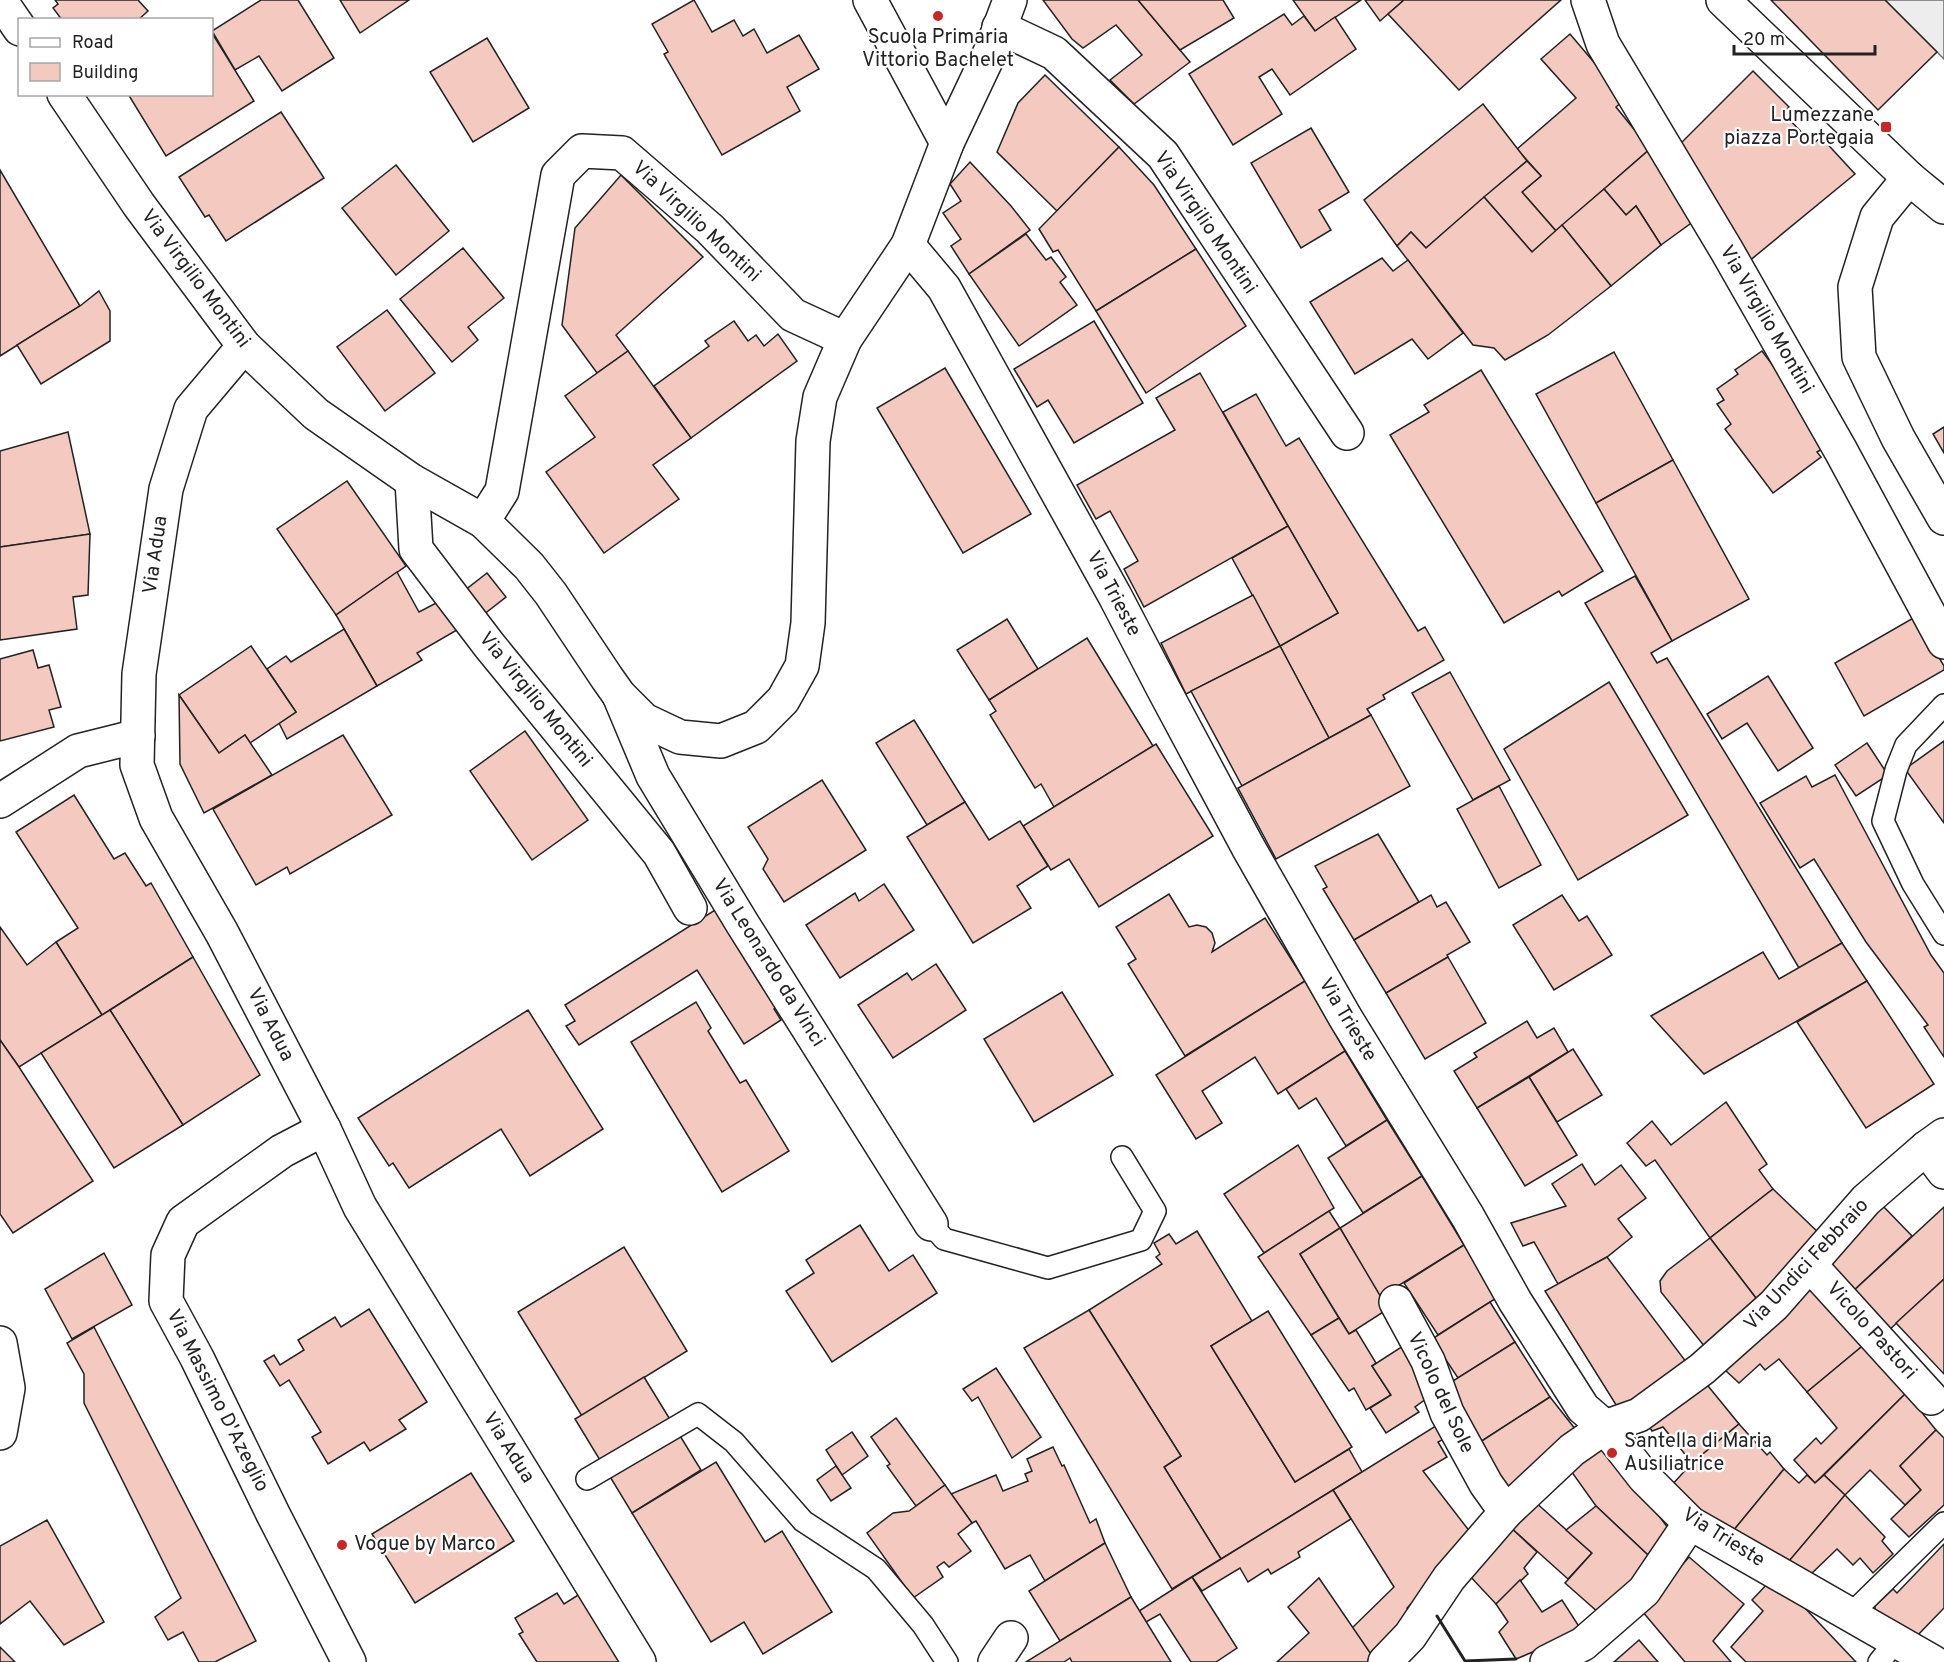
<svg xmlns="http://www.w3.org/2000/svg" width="1944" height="1662" font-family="Overpass,sans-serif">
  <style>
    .parking { fill: #ededed; stroke: #6f6f6f; stroke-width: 1.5 }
    .building { fill: #f3c9c0; stroke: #222; stroke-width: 1.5 }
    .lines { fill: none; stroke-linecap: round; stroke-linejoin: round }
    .lane-casing { stroke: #222; stroke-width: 24 }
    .street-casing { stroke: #222; stroke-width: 36 }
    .secondary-casing { stroke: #222; stroke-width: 36 }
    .lane { stroke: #fff; stroke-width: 21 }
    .street { stroke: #fff; stroke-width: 33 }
    .secondary { stroke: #fff; stroke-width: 33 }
    .wall { stroke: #222; stroke-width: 3 }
    .poi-dot { fill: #c62828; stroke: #fff; stroke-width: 2 }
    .labels { text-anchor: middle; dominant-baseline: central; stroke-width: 4.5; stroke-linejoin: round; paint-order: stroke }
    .poi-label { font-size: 20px; fill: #222; stroke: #fff; text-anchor: start }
    .street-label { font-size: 20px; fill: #222; stroke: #fff }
  </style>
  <rect width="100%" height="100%" fill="#fff"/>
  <polygon class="parking" points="1885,0 1944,0 1944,59"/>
  <g class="building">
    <polygon points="55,0 138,0 148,11 138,20 62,20 53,8 58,4"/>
    <polygon points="261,0 298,0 334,58 282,91 259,56 235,70 212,31"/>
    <polygon points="340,0 409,0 360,33"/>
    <polygon points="694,0 712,32 734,20 743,36 754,29 767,53 799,35 819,69 787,87 800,111 722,155 664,54 668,52 652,24"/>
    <polygon points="1043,0 1138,0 1190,62 1134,104 1110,80 1142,55 1116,25 1083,48 1072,39"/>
    <polygon points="1138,0 1223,0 1234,18 1180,50"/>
    <polygon points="1293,0 1361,0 1315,31"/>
    <polygon points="1365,0 1404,0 1380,21"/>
    <polygon points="1404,0 1561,0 1459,90 1388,14"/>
    <polygon points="1771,0 1885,0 1937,52 1878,110"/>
    <polygon points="1284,14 1292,25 1304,16 1315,31 1335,17 1356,49 1290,95 1272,69 1259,77 1282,114 1233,145 1189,74"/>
    <polygon points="212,33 254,101 166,156 128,94 212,94"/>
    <polygon points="1570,34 1625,99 1616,107 1650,149 1556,231 1522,192 1541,176 1517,149 1576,98 1541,59"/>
    <polygon points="487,38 529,108 473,142 430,72"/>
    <polygon points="1753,71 1789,107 1783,113 1813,144 1821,137 1855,174 1748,262 1679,145"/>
    <polygon points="1045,75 1119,147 1057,211 997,152 1018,103"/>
    <polygon points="1483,104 1527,161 1426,248 1411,232 1397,246 1364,200"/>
    <polygon points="281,112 324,178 226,241 209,215 205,217 179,177"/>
    <polygon points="1311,128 1349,192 1319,210 1331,230 1301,248 1251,163"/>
    <polygon points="1119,147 1154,185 1196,249 1096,311 1058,250 1053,252 1039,229"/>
    <polygon points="1650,149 1694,221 1661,245 1636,206 1626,215 1604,189"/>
    <polygon points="1527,161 1541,176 1522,192 1556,231 1532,252 1484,197"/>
    <polygon points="970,162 1011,206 1030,230 969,274 951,246 961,239 943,213 961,201 950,184"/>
    <polygon points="396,165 449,231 396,275 342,208"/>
    <polygon points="0,170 80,306 0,356"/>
    <polygon points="621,175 703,257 616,335 628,351 597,373 562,325 575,228"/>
    <polygon points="1604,189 1626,215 1636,206 1661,245 1611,286 1562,225"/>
    <polygon points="1484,197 1532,252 1562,225 1611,286 1548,335 1505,360 1494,348 1473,345 1397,246 1411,232 1426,248"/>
    <polygon points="1026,234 1046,260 1051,257 1066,277 1060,282 1077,305 1019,346 969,274"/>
    <polygon points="463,248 504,298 468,327 478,340 452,362 400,299"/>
    <polygon points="1196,249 1246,326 1146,393 1096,311"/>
    <polygon points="1382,258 1393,271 1408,260 1463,333 1428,359 1412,339 1355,374 1310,302"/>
    <polygon points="99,291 110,311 110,341 41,384 17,345 80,306"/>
    <polygon points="387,310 435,373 385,411 337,347"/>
    <polygon points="734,321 748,341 756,335 764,346 778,334 797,361 691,438 654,386 709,346 705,341"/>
    <polygon points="1094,321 1143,403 1074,443 1048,400 1037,407 1014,369"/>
    <polygon points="628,351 691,438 653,465 679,499 604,553 546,472 595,437 565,396"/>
    <polygon points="1762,351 1812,418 1806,423 1824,448 1817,452 1821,457 1773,493 1725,429 1731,424 1717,404 1724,400 1717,389 1738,374 1735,370"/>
    <polygon points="1614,352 1673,460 1596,503 1536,394"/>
    <polygon points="945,368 1031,514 963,553 877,408"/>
    <polygon points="1481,370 1603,571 1562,596 1559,591 1504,623 1390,435 1429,412 1424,405"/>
    <polygon points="1200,373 1288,526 1144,607 1124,569 1138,561 1110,511 1096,519 1077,485 1175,430 1156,398"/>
    <polygon points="1256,394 1286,446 1299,438 1418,631 1425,627 1444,660 1383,695 1385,699 1367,709 1371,715 1329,738 1280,646 1338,613 1223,412"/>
    <polygon points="1944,427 1944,453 1933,434"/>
    <polygon points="68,432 90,534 0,547 0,451"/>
    <polygon points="1673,460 1749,599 1672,641 1596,503"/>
    <polygon points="347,481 406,566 336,615 277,529"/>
    <polygon points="1288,526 1338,613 1280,646 1232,558"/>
    <polygon points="90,534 88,595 73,597 77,629 0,640 0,547"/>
    <polygon points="397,572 419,612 440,601 457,630 417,653 422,660 377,686 336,615"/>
    <polygon points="487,573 506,597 483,615 464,591"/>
    <polygon points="1635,576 1672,641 1651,653 1657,663 1667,658 1842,943 1799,968 1585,603"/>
    <polygon points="1253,595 1280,646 1186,694 1161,643"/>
    <polygon points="1915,617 1944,666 1944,670 1864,716 1835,663"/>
    <polygon points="1007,619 1038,669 989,700 957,650"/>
    <polygon points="344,629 377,686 287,739 279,723 296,712 267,669 286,656 291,662"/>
    <polygon points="1087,638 1153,746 1054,807 1041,784 1035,788 990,715 996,711 989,700"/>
    <polygon points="251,646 296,712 250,743 245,735 219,753 179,695"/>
    <polygon points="1280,646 1329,738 1242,786 1191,691"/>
    <polygon points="33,650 38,668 49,665 61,707 49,710 54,727 0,741 0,659"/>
    <polygon points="1450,672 1510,780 1473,800 1412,693"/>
    <polygon points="1768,676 1813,748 1778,771 1747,723 1722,739 1707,714"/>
    <polygon points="1609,682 1688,815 1578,880 1504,749"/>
    <polygon points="179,695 219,753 245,735 272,775 204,813 180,764"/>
    <polygon points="1371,715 1410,786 1276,859 1238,788"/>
    <polygon points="914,720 965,802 927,825 876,743"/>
    <polygon points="525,731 588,820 532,860 470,771"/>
    <polygon points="343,735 392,815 290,874 287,867 256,885 213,809"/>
    <polygon points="1944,741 1944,823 1905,769"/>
    <polygon points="1867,743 1888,775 1856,796 1835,765"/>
    <polygon points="1156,744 1213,836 1099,907 1069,859 1051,870 1023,826"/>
    <polygon points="1835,775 1931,955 1944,973 1944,1057 1924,1027 1928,1025 1866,942 1814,859 1800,868 1760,803 1806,776 1812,787"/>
    <polygon points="822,780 866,850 784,902 763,869 768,859 748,827"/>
    <polygon points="1499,786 1541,865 1499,888 1457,809"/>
    <polygon points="74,795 114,859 125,853 146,886 151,883 193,957 102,1015 56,942 78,928 16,832"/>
    <polygon points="965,802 989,840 1020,821 1048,866 1017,886 1031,908 973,943 907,837"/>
    <polygon points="1378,834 1419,902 1354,940 1323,889 1327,887 1315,866"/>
    <polygon points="884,884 914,930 840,978 806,925 855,893 859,901"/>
    <polygon points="1169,894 1189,927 1197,925 1206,927 1212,933 1215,943 1212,952 1265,918 1305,981 1185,1056 1128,964 1136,959 1116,927"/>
    <polygon points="1431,895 1437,907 1446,902 1470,942 1447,955 1448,957 1386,993 1354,940"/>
    <polygon points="1562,895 1579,921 1587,916 1612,955 1554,990 1513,925"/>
    <polygon points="715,910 777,1007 774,1009 781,1020 744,1044 697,970 579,1045 566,1026 575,1021 565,1005"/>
    <polygon points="0,927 27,965 56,942 102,1015 19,1067 0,1040"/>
    <polygon points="1842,943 1867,981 1704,1074 1651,1016 1763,952 1779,979"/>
    <polygon points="193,957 260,1075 183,1125 110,1010"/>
    <polygon points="1448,957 1486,1023 1425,1059 1386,993"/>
    <polygon points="936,964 966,1010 893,1058 858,1005 907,973 912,980"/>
    <polygon points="1305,981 1345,1051 1278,1094 1255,1057 1202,1091 1222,1123 1196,1139 1156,1075"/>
    <polygon points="1867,981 1934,1084 1866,1128 1797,1022"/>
    <polygon points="1062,992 1113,1075 1034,1122 984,1039"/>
    <polygon points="696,1002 711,1028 708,1031 740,1083 746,1080 789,1151 722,1192 631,1042"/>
    <polygon points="110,1010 183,1125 114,1168 41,1053"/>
    <polygon points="528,1010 603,1129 530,1176 501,1129 409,1188 393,1163 389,1166 358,1118"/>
    <polygon points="1527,1021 1537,1038 1554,1028 1568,1052 1477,1108 1454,1071 1477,1057 1474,1053"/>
    <polygon points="0,1040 19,1067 93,1181 13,1233 0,1214"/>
    <polygon points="1573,1049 1602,1095 1557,1122 1529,1077"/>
    <polygon points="1345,1051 1387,1120 1346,1146 1316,1098 1299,1109 1286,1089"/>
    <polygon points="1529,1077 1577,1155 1525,1186 1477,1108"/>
    <polygon points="1726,1102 1767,1164 1759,1170 1773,1189 1710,1238 1655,1160 1646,1166 1627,1143 1652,1121 1671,1145"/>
    <polygon points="1387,1120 1422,1176 1363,1213 1328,1158"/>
    <polygon points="1298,1145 1334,1208 1264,1253 1224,1194"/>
    <polygon points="1582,1164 1595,1185 1621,1165 1646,1198 1618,1219 1632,1237 1607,1257 1558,1284 1534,1242 1523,1246 1511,1223 1566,1206 1552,1184"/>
    <polygon points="1422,1176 1464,1245 1380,1297 1340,1228"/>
    <polygon points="1773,1189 1822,1236 1759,1302 1710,1238"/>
    <polygon points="1882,1205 1912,1236 1849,1295 1829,1258"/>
    <polygon points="1944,1207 1944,1279 1886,1333 1849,1295"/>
    <polygon points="1329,1211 1340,1228 1300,1254 1339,1318 1311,1335 1258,1257"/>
    <polygon points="860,1225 889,1271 913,1255 937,1293 832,1362 786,1291 814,1273 806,1260"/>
    <polygon points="1340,1228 1388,1309 1349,1334 1300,1254"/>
    <polygon points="1197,1231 1252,1321 1211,1346 1295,1482 1349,1449 1362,1472 1221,1559 1164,1467 1181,1456 1089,1310 1162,1264 1156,1257 1160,1254 1154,1243 1169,1234 1176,1244"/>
    <polygon points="1710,1238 1759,1302 1705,1347 1661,1292 1660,1281 1667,1271"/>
    <polygon points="1464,1245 1498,1297 1438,1335 1404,1283"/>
    <polygon points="624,1247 687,1351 582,1416 518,1312"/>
    <polygon points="104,1253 132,1305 72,1339 45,1289"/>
    <polygon points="1607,1257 1687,1363 1630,1407 1618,1408 1545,1291"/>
    <polygon points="1944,1279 1944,1374 1896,1323"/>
    <polygon points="1812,1283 1866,1343 1807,1392 1779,1359 1765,1370 1760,1364 1739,1383 1725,1370"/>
    <polygon points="1490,1302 1515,1342 1458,1378 1432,1339"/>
    <polygon points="369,1309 427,1402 399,1420 406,1429 370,1451 364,1442 328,1464 312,1437 321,1432 289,1380 280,1386 264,1361 274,1355 280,1365 304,1350 298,1340 335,1317 341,1327"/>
    <polygon points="1089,1310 1181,1456 1164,1467 1221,1559 1172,1589 1024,1348"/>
    <polygon points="1268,1311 1352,1447 1295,1482 1211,1346"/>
    <polygon points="1339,1318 1349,1334 1356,1330 1376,1363 1372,1366 1391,1395 1366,1410 1354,1388 1349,1391 1311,1335"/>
    <polygon points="94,1327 256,1641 215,1662 199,1662 183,1632 168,1640 155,1617 181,1598 84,1403 84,1374 67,1343"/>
    <polygon points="1515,1342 1550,1397 1474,1446 1448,1384"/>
    <polygon points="1866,1343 1906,1393 1815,1483 1794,1460 1816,1438 1821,1444 1837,1428 1807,1392"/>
    <polygon points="1406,1344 1430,1396 1415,1407 1419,1412 1386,1433 1370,1408 1391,1395 1372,1366"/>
    <polygon points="996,1368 1041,1437 1012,1458 978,1397 972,1401 963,1389"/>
    <polygon points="644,1377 701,1470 632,1513 575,1419"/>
    <polygon points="1704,1381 1739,1424 1692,1463 1663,1427 1652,1431 1647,1423"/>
    <polygon points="1906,1393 1936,1430 1900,1466 1921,1490 1905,1505 1870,1470 1845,1495 1824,1475"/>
    <polygon points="1550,1397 1576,1430 1503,1493 1474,1446"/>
    <polygon points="896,1418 945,1485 916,1506 887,1466 890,1464 871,1437"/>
    <polygon points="1442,1422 1450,1436 1438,1442 1447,1457 1423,1471 1474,1537 1407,1608 1411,1615 1369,1654 1352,1628 1394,1587 1333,1490"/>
    <polygon points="1739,1424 1767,1455 1770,1452 1784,1469 1733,1531 1691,1508 1670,1487 1692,1463"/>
    <polygon points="1936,1430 1944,1438 1944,1505 1909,1537 1891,1519 1921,1490 1900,1466"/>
    <polygon points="852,1432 868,1456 842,1475 826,1450"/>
    <polygon points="1606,1445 1668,1528 1649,1556 1596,1506 1571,1471"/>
    <polygon points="1053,1447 1062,1466 1064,1465 1090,1523 1096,1519 1105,1543 1045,1581 1030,1555 1005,1569 976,1521 972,1523 951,1494 996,1475 1003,1491 1028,1481 1025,1474 1032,1471 1027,1459"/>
    <polygon points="716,1462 765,1542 782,1531 832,1612 763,1654 744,1622 711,1642 632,1513"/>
    <polygon points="836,1466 851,1488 831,1501 817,1480"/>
    <polygon points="1784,1469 1799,1483 1807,1475 1815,1483 1824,1475 1845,1495 1786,1565 1733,1531"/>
    <polygon points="471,1473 514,1541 415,1603 372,1534"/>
    <polygon points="945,1485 972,1523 958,1534 971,1551 949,1567 944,1562 937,1567 943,1577 913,1598 867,1533 893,1513 909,1511"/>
    <polygon points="1333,1490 1351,1519 1298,1552 1300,1557 1271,1574 1268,1569 1248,1582 1240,1568 1202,1591 1192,1577"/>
    <polygon points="1845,1495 1885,1537 1882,1541 1893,1554 1873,1573 1860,1558 1853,1565 1837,1549 1811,1574 1789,1561"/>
    <polygon points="1533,1500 1592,1553 1568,1579 1509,1526"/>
    <polygon points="1596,1506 1649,1556 1638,1579 1599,1613 1565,1583 1592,1553 1566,1530"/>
    <polygon points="47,1520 104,1622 64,1645 30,1601 0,1624 0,1546"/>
    <polygon points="1509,1526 1537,1552 1524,1568 1528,1574 1496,1604 1467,1573"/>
    <polygon points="1105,1543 1131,1597 1060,1641 1029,1591"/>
    <polygon points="1944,1544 1944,1608 1914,1639 1875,1618 1875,1606 1893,1589 1897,1593"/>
    <polygon points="1689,1557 1744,1604 1713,1641 1731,1662 1685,1662 1642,1611"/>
    <polygon points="1192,1577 1237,1648 1216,1662 1191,1662 1160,1614 1146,1622 1139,1611"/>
    <polygon points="1319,1578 1375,1660 1372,1662 1277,1662 1309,1633 1288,1607"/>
    <polygon points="1520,1580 1542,1612 1562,1600 1580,1628 1564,1639 1516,1659 1499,1632 1508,1622 1496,1604"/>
    <polygon points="1769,1582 1785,1587 1856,1662 1746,1662 1731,1647 1763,1611 1752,1600"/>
    <polygon points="583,1592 627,1662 537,1662 519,1634 523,1632 515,1618 557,1593 564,1604"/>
    <polygon points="1131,1597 1171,1662 1072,1662 1070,1658 1064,1662 1026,1662"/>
    <polygon points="1639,1640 1658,1662 1614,1662"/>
    <polygon points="0,1647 15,1662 0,1662"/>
  </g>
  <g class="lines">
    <defs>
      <g id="lane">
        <polyline points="1944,705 1906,745 1896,770 1883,821 1913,884 1944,934"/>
        <polyline points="931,1224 944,1239 1048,1268 1141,1240 1155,1211 1122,1157"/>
        <polyline points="587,1479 698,1414 734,1442 803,1521 876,1569 923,1625 947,1662"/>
        <polyline points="1851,1614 1944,1523"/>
        <polyline points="1879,1662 1896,1641"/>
      </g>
      <g id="street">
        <polyline points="870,0 947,143"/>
        <polyline points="1588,0 1603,44 1727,251 1841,451 1944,642"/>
        <polyline points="1723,0 1909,178 1944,207"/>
        <polyline points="999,27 1054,53 1163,155 1347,433"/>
        <polyline points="1909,178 1877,217 1855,287 1859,357 1898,438 1944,518"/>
        <polyline points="908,245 944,288 1115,596 1164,690 1248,847 1345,1017 1468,1217 1515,1301 1583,1408 1605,1427 1644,1477 1690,1523 1933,1662"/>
        <polyline points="244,346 191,409 166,489 139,674 137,765 156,818 222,933 324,1129 360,1207 639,1662"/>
        <polyline points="412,481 416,549 489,645 659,853 690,908"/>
        <polyline points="483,521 502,491 558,175 582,151 622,153 710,229 793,315 845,339"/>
        <polyline points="619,695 653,776 742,923 931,1224"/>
        <polyline points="0,801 78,751 138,736"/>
        <polyline points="324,1129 282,1151 183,1222 168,1255 166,1301 197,1358 273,1514 349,1662"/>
        <polyline points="1926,1148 1944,1172"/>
        <polyline points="1810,1265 1931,1398"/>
        <polyline points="1396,1302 1428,1361 1447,1413 1486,1484 1506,1512"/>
        <polyline points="0,1343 8,1388 0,1433"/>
        <polyline points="995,1662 1011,1638"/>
        <polyline points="1385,1662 1410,1636 1449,1578 1506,1512 1572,1450 1605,1427 1639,1415 1702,1369 1774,1305 1866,1200 1926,1148 1944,1135"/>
        <polyline points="1547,1662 1583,1644 1644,1591 1690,1523"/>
      </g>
      <g id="secondary">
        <polyline points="0,0 20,29"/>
        <polyline points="64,94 139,205 244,346 316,414 412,481 483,521 529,566 551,594 607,678 619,695 644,720 680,737 721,741 756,727 783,700 802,666 808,623 813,441 820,397 845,339 908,245 947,143 992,48 1010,0"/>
      </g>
    </defs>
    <use href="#lane" class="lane-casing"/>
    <use href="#street" class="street-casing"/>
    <use href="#secondary" class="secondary-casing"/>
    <use href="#lane" class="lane"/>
    <use href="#street" class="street"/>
    <use href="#secondary" class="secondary"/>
    <polyline class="wall" points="1437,1616 1465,1661 1516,1659"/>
  </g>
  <g class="poi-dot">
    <circle cx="938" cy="16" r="6"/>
    <rect x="1880" y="121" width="12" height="12" rx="3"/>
    <circle cx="1612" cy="1453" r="6"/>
    <circle cx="342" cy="1545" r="6"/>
  </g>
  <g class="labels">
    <g class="poi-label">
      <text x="938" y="38" text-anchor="middle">Scuola Primaria<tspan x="938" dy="23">Vittorio Bachelet</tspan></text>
      <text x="1874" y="116" text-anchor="end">Lumezzane<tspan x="1874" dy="23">piazza Portegaia</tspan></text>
      <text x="1624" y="1442">Santella di Maria<tspan x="1624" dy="23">Ausiliatrice</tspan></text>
      <text x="354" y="1545">Vogue by Marco</text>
    </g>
    <g class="street-label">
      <text transform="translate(696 222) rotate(43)">Via Virgilio Montini</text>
      <text transform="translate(1205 223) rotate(56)">Via Virgilio Montini</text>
      <text transform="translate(195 279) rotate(53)">Via Virgilio Montini</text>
      <text transform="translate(1766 320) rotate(60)">Via Virgilio Montini</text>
      <text transform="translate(156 555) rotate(-82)">Via Adua</text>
      <text transform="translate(1113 594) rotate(62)">Via Trieste</text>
      <text transform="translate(535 700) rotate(51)">Via Virgilio Montini</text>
      <text transform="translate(768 963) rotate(58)">Via Leonardo da Vinci</text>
      <text transform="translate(1347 1020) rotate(59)">Via Trieste</text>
      <text transform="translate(270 1025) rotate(63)">Via Adua</text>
      <text transform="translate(1807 1265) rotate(-47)">Via Undici Febbraio</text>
      <text transform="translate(1871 1331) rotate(48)">Vicolo Pastori</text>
      <text transform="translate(1440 1393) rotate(65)">Vicolo del Sole</text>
      <text transform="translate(217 1401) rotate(63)">Via Massimo D'Azeglio</text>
      <text transform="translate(508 1448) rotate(58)">Via Adua</text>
      <text transform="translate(1723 1538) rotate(32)">Via Trieste</text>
    </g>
  </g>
  <rect x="18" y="18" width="195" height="78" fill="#ffffff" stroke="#a7a7a7" stroke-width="1.5"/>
  <rect x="30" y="38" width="30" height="9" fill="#ffffff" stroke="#a7a7a7" stroke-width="1.5"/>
  <text x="72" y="48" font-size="18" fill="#222222">Road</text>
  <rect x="30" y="63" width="30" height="18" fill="#f3c9c0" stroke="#a7a7a7" stroke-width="1.5"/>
  <text x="72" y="78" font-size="18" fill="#222222">Building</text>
  <path d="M1734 45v9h141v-9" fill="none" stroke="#222222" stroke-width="3"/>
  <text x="1743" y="45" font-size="18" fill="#222222" stroke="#ffffff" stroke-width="4.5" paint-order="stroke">20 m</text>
</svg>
